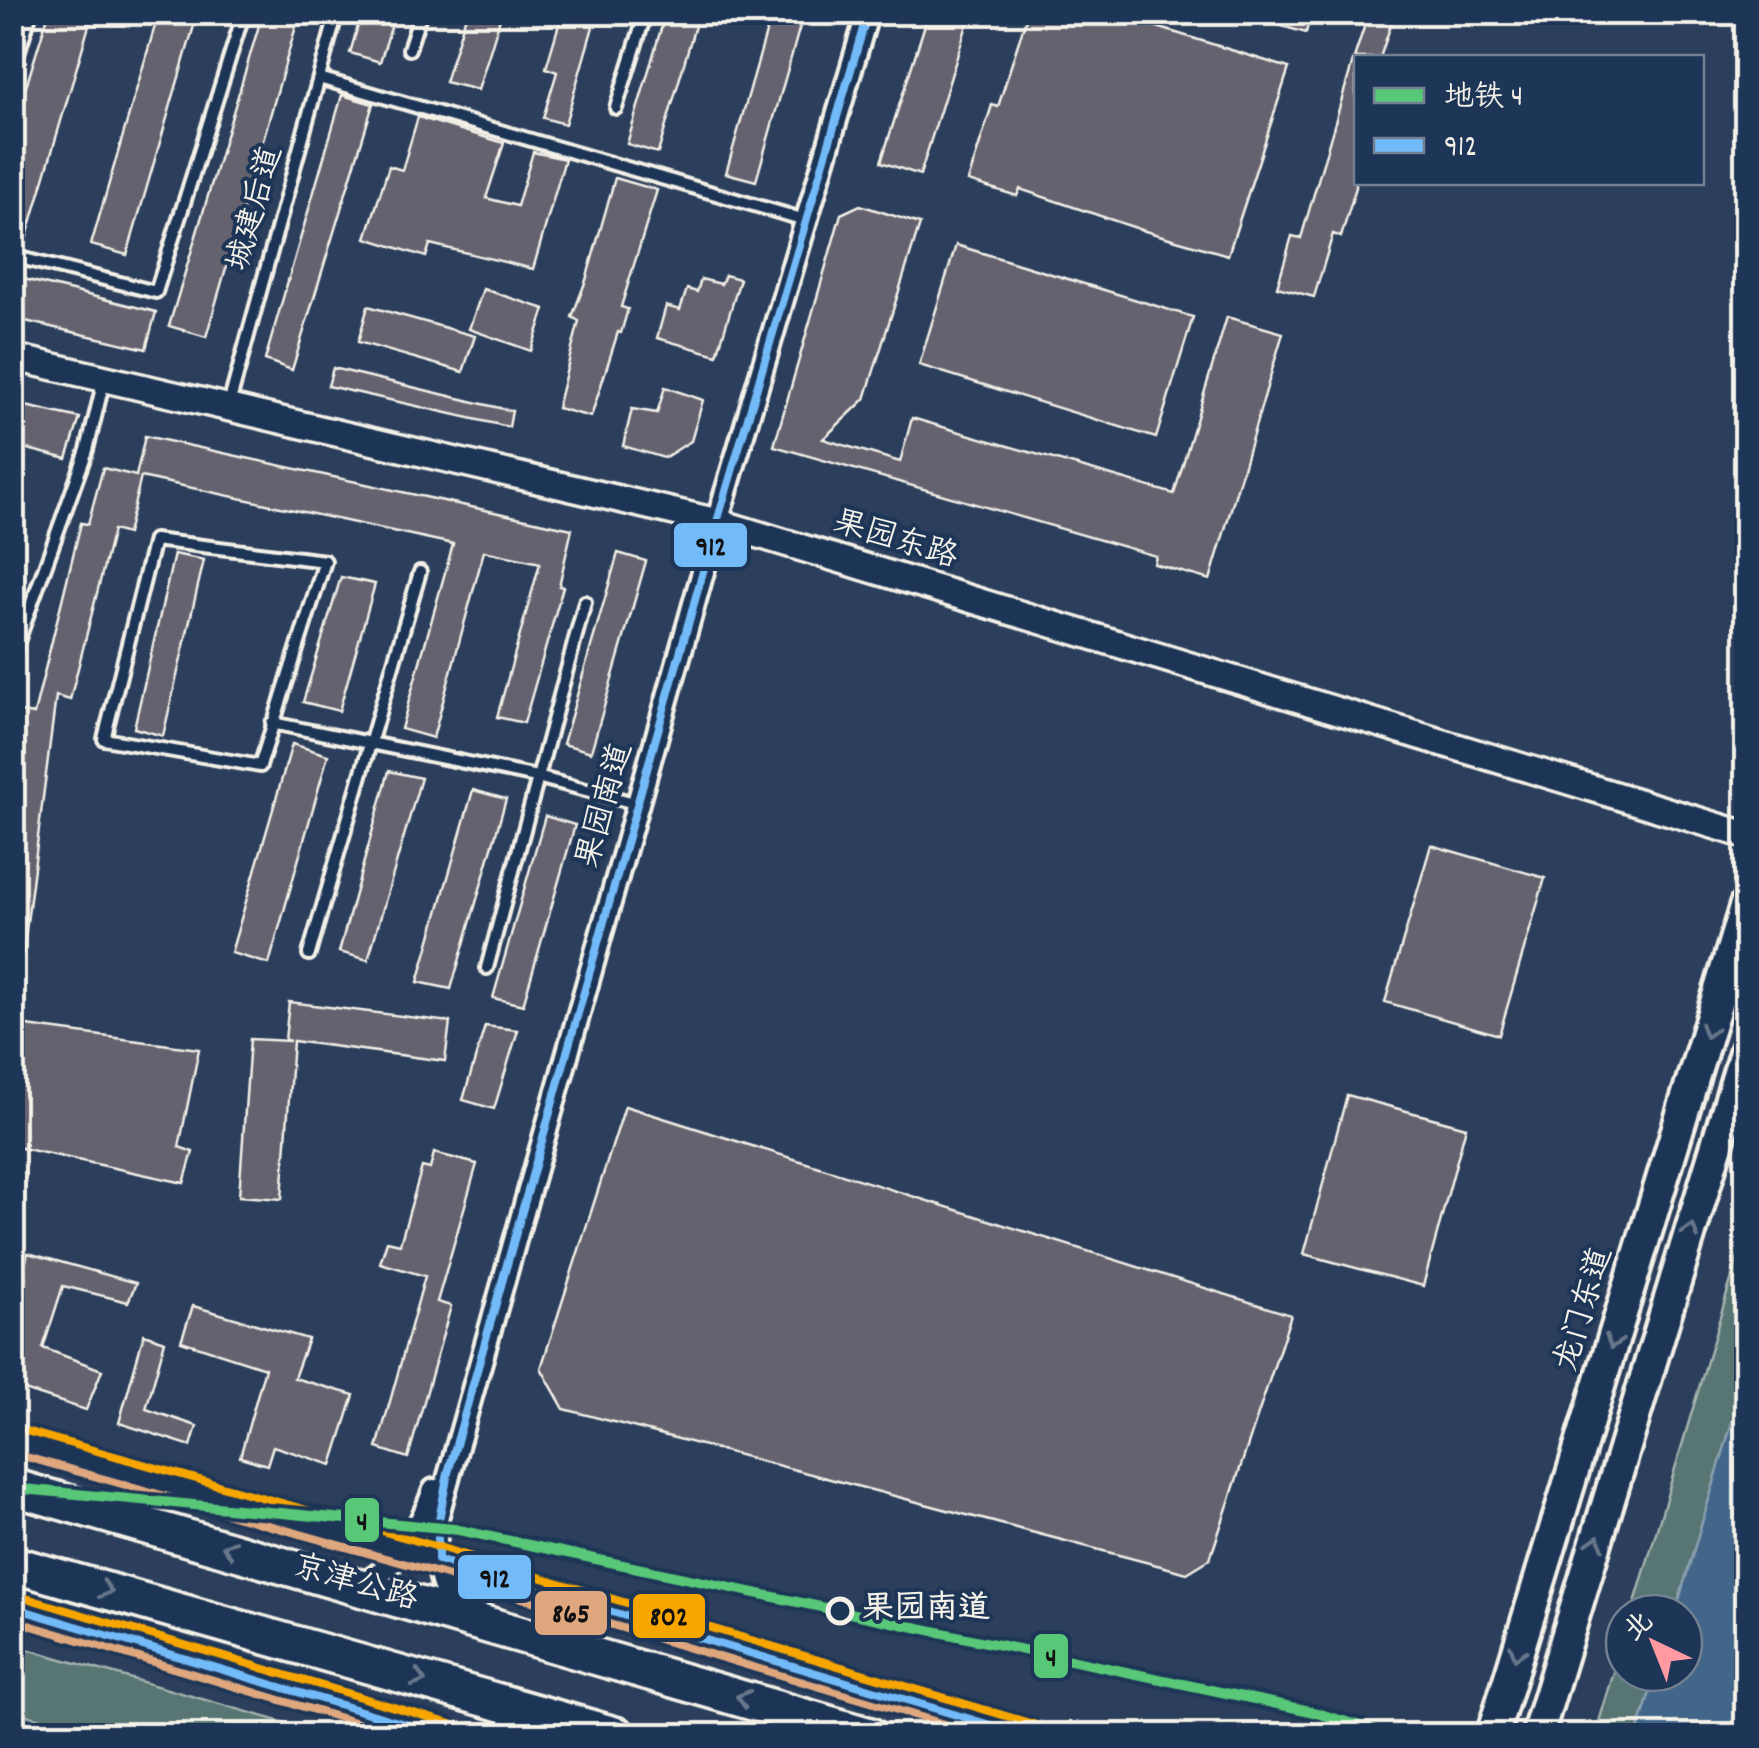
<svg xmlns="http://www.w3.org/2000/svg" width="1759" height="1748" font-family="Dekko,'LXGW WenKai TC',sans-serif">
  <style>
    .green { fill: #577573; stroke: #a6b3ae; stroke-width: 2.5 }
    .water { fill: #426689; stroke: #899eaf; stroke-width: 2.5 }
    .building { fill: #656270; stroke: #f4f1e8; stroke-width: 2.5 }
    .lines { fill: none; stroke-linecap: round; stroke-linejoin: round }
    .service-casing { stroke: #f4f1e8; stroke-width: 18 }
    .minor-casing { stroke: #f4f1e8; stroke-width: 28 }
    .tertiary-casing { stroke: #f4f1e8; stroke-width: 32 }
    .secondary-casing { stroke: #f4f1e8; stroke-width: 38 }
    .trunk-casing { stroke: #f4f1e8; stroke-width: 42 }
    .service { stroke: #1d3557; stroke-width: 10 }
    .minor { stroke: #1d3557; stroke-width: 20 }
    .tertiary { stroke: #1d3557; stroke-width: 25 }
    .secondary { stroke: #1d3557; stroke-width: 30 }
    .trunk { stroke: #1d3557; stroke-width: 35 }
    .bus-1-casing { stroke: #1d3557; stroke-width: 15 }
    .bus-2-casing { stroke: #1d3557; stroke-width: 15 }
    .bus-3-casing { stroke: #1d3557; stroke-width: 15 }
    .bus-1 { stroke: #73baf8; stroke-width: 8 }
    .bus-2 { stroke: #dfa77e; stroke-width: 8 }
    .bus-3 { stroke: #f7a600; stroke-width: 8 }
    .metro-1-casing { stroke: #1d3557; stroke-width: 18 }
    .metro-1 { stroke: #58c878; stroke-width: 10 }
    .oneway { stroke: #68778a }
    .stop-dot { fill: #1d3557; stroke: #f4f1e8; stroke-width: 5 }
    .labels { text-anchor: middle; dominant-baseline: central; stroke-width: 8; stroke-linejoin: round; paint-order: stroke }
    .street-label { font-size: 32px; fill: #f4f1e8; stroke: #1d3557 }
    .stop-label { font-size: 32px; font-weight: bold; fill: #f4f1e8; stroke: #1d3557; text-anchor: start }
    .line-badge { stroke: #1d3557; stroke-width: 4 }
    .pale-badge-label { font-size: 28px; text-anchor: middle; font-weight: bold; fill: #111 }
  </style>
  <rect width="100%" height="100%" fill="#2b3e5c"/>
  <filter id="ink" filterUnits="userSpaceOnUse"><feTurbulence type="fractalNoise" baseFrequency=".01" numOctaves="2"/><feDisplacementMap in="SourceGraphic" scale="20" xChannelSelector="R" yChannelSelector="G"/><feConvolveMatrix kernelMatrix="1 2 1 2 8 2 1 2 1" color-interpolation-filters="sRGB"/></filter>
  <g filter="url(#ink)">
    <g class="green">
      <polygon points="1746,1230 1746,1376 1675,1613 1632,1613"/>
      <polygon points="1624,1639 1624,1673 1656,1673 1637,1735 1595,1735"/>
      <polygon points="13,1645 328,1735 95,1735 13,1711"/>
    </g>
    <polygon class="water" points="1746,1376 1746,1695 1734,1735 1637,1735 1656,1673 1684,1673 1684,1613 1675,1613"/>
    <g class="building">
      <polygon points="49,12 93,12 23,250 12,247 12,132"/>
      <polygon points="159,12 198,12 127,255 91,245"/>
      <polygon points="263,12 299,16 206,337 169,326"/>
      <polygon points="362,12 396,12 380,62 350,53"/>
      <polygon points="467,12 502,12 478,90 445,82"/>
      <polygon points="666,12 699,12 658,153 627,144"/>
      <polygon points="772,12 804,12 756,181 726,173"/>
      <polygon points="929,12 971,12 920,175 881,162"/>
      <polygon points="1028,12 1109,12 1289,68 1228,255 1145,231 1020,189 1017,196 968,181 992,105 998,107"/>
      <polygon points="1251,12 1311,12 1306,33 1250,17"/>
      <polygon points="1369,12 1395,12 1380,58 1354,58"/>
      <polygon points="562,14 594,23 565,124 543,118 557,72 546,68"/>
      <polygon points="1353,61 1356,62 1356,187 1341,237 1333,234 1314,297 1277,287 1292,236 1301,238"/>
      <polygon points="342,95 373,104 292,370 265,360"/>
      <polygon points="418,117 504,143 486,198 517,206 533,152 565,159 533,269 430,244 426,257 366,238 389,166 402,170"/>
      <polygon points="615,178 657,190 621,307 628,309 621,333 618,332 591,417 557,408 579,321 572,317 586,280"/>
      <polygon points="860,205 920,224 865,399 823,439 900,462 912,418 1174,494 1227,317 1283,333 1210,580 1154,564 1156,556 774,446 841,214"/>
      <polygon points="956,245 1193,317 1156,438 919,365"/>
      <polygon points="725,275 740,279 717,355 657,338 666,306 680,310 687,289 697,292 701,279 721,284"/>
      <polygon points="12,276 156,312 146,349 12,318"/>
      <polygon points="483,289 545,309 531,351 469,329"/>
      <polygon points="368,306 475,336 463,372 358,342"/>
      <polygon points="333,368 512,411 509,427 328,386"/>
      <polygon points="665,387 703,400 691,441 664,458 623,446 632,409 657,413"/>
      <polygon points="12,403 80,418 67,459 12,445"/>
      <polygon points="145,436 572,529 559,586 563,587 524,723 497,717 540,563 484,551 433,738 401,729 453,544 141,477 127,534 113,530 70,700 56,696 23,954 12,953 12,768 20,712 34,714 81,523 88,524 103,468 136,476"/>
      <polygon points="618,553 646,561 591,752 563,744"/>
      <polygon points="174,554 204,560 163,736 134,728"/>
      <polygon points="341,577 375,584 339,711 303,702"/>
      <polygon points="292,744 328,755 269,964 231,953"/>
      <polygon points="389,771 421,778 368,960 339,952"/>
      <polygon points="473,790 506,799 451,989 418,982"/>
      <polygon points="545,816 575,825 523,1005 493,998"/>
      <polygon points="1431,845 1545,878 1499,1035 1385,1002"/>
      <polygon points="289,1002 450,1022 445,1061 293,1041 282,1199 239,1196 250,1039 290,1041 285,1040"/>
      <polygon points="12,1024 199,1049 179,1147 193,1152 184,1183 12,1146"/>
      <polygon points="485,1026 518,1030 494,1109 463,1100"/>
      <polygon points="1347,1095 1466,1127 1423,1286 1304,1254"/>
      <polygon points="625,1106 1291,1315 1210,1559 1187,1573 564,1409 541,1368"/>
      <polygon points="434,1153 477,1164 437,1302 451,1306 408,1458 377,1448 425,1276 380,1263 387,1241 400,1244 422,1167 430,1169"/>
      <polygon points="28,1253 136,1283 128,1302 63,1286 43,1348 102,1370 86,1410 12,1386 12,1314 26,1276 22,1275"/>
      <polygon points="193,1306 308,1339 294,1378 354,1395 332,1465 273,1446 267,1465 240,1457 265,1368 181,1341"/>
      <polygon points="144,1334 165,1341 146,1409 197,1426 191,1446 119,1423"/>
    </g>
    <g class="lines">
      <defs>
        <g id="service">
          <polyline points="409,49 421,12"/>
          <polyline points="12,72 31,12"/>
          <polyline points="319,78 805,220"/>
          <polyline points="616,108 646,12"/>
          <polyline points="12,256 156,292 244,12"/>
          <polyline points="228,408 337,12"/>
          <polygon points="154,540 325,561 260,766 104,739"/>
          <polyline points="12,658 87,450 104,380"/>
          <polyline points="272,723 537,777 638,804"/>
          <polyline points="309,954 420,572"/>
          <polyline points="487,968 585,602"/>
        </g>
        <g id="minor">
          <path d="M357,1586C395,1573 421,1526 434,1490"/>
          <path d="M459,1615C438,1588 433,1552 437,1518L717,522L868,12"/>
        </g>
        <polyline id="tertiary" points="12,357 717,522 1746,835"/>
        <g id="secondary">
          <polyline points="12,1440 438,1560 1029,1736"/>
          <polyline points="12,1607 447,1736"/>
          <polyline points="1492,1736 1746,905"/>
          <polyline points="1537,1736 1746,1049"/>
        </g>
        <g id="trunk">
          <polyline points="12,1487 870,1736"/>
          <polyline points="12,1564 618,1736"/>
        </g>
      </defs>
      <use href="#service" class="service-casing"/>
      <use href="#minor" class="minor-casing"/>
      <use href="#tertiary" class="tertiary-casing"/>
      <use href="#secondary" class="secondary-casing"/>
      <use href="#trunk" class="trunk-casing"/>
      <use href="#service" class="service"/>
      <use href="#minor" class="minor"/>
      <use href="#tertiary" class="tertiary"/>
      <use href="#secondary" class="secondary"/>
      <use href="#trunk" class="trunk"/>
      <defs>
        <g id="bus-1">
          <polyline points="868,12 717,522 448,1473 438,1525 438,1560 1027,1736"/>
          <polyline points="12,1607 445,1736"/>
        </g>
        <g id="bus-2">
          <polyline points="12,1453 435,1572 984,1736"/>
          <polyline points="12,1620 401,1736"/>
        </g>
        <g id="bus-3">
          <polyline points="15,1428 442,1548 1033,1724"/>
          <polyline points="16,1595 451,1724"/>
        </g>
      </defs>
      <use href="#bus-1" class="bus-1-casing"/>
      <use href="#bus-2" class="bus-2-casing"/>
      <use href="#bus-3" class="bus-3-casing"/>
      <use href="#bus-1" class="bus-1"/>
      <use href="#bus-2" class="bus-2"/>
      <use href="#bus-3" class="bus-3"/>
      <defs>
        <polyline id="metro-1" points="12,1488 454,1529 1310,1711 1393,1736"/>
      </defs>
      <use href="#metro-1" class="metro-1-casing"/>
      <use href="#metro-1" class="metro-1"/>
    </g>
    <defs><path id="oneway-chevron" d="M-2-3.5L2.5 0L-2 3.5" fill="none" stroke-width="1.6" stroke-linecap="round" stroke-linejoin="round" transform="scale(2.5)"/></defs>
    <g class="oneway">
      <use href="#oneway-chevron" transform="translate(1708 1031) rotate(107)"/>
      <use href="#oneway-chevron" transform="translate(1691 1231) rotate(-73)"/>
      <use href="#oneway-chevron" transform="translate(1613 1342) rotate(107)"/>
      <use href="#oneway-chevron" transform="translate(1596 1542) rotate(-73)"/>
      <use href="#oneway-chevron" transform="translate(229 1548) rotate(-164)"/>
      <use href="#oneway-chevron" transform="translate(106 1590) rotate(16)"/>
      <use href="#oneway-chevron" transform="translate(1517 1653) rotate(107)"/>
      <use href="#oneway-chevron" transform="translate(419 1679) rotate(16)"/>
      <use href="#oneway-chevron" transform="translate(743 1698) rotate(-164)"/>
    </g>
  </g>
  <circle class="stop-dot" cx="840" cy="1611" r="12"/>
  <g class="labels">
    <g class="street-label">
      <text transform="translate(257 209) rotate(-74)">城建后道</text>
      <text transform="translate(895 542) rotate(17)">果园东路</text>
      <text transform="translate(607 806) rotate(-74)">果园南道</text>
      <text transform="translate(1586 1310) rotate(-73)">龙门东道</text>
      <text transform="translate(355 1585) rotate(16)">京津公路</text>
    </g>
    <g class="stop-label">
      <text x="862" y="1611">果园南道</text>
    </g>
  </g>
  <g class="line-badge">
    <rect x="672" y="521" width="77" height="48" rx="10" fill="#73baf8"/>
    <rect x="343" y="1496" width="38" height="48" rx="10" fill="#58c878"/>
    <rect x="456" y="1553" width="77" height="48" rx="10" fill="#73baf8"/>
    <rect x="533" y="1589" width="76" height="48" rx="10" fill="#dfa77e"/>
    <rect x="631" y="1592" width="76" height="48" rx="10" fill="#f7a600"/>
    <rect x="1032" y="1632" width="38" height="48" rx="10" fill="#58c878"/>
  </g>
  <g class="pale-badge-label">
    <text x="711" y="555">912</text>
    <text x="362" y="1530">4</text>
    <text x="495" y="1587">912</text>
    <text x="571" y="1622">865</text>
    <text x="669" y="1625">802</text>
    <text x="1051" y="1666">4</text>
  </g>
  <rect width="1759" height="1748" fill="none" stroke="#1d3557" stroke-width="50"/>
  <rect x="25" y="25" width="1709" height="1698" fill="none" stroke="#f4f1e8" stroke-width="4" filter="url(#ink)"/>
  <rect x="1354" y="55" width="350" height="130" fill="#1d3557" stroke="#738091" stroke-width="2.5"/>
  <rect x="1374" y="88" width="50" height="15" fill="#58c878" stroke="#738091" stroke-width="2.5"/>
  <text x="1444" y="105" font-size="30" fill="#f4f1e8">地铁 4</text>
  <rect x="1374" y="138" width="50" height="15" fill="#73baf8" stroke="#738091" stroke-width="2.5"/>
  <text x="1444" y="155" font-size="30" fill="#f4f1e8">912</text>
  <g transform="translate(1654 1643) rotate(317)"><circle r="48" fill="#1d3557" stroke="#738091" stroke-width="2.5"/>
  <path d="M0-8L18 38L0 25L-18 38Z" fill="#ff9aa2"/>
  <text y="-15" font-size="28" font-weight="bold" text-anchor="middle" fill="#f4f1e8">北</text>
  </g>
</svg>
